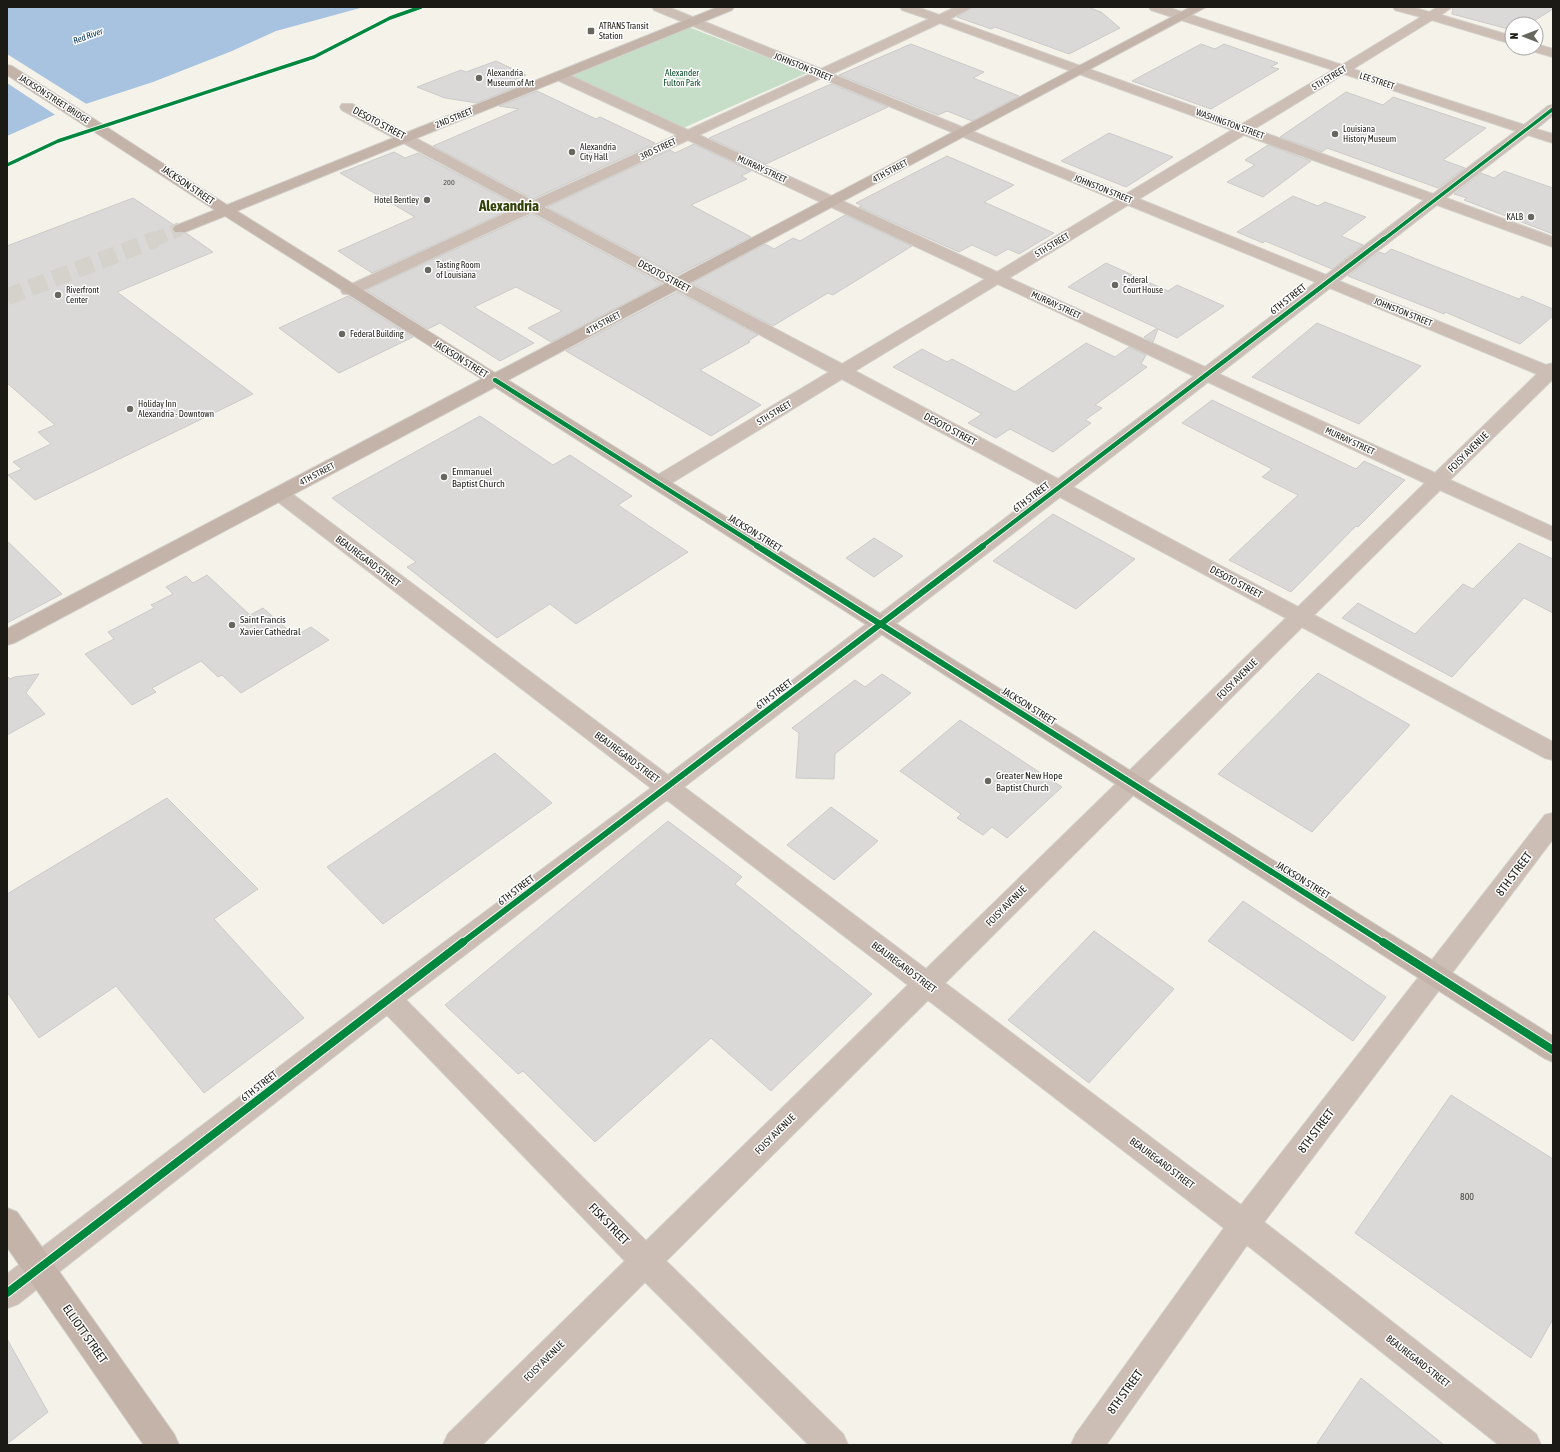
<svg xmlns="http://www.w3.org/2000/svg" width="1560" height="1452" font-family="'Asap Condensed',sans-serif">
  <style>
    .green { fill: #c6dec8 }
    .water { fill: #a7c3e0 }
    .pier { fill: #f5f2ea }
    .building { fill: #dbd9d8; stroke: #cccbca }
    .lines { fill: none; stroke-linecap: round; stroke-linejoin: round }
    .secondary-tunnel-far1 { stroke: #d4d2ca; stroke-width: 14; stroke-dasharray: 14 6; stroke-linecap: butt }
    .secondary-tunnel { stroke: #d4d2ca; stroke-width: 17; stroke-dasharray: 17 8; stroke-linecap: butt }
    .street-casing { stroke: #d1cfc9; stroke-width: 2 }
    .secondary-casing { stroke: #d1cfc9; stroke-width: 2 }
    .street { fill: #ccbeb5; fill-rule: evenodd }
    .secondary { fill: #c3b3a9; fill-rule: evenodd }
    .cycleway-far3-casing { stroke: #fff; stroke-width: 5 }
    .cycleway-far2-casing { stroke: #fff; stroke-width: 6 }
    .cycleway-far1-casing { stroke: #fff; stroke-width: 8 }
    .cycleway-casing { stroke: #fff; stroke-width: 10 }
    .cycleway-far3 { stroke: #00873e; stroke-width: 3.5 }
    .cycleway-far2 { stroke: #00873e; stroke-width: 4.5 }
    .cycleway-far1 { stroke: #00873e; stroke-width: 6 }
    .cycleway { stroke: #00873e; stroke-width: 8 }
    .poi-dot { fill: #67665f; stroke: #fff; stroke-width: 1.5 }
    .labels { text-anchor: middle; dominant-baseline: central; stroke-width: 3; stroke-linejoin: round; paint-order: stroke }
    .number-label { font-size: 8px; fill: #4b4a45 }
    .far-poi-label { font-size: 9px; fill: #1b1a14; stroke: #fff; text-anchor: start }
    .far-water-label { font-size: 9px; font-style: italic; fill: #002e56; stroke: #fff }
    .far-street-label { font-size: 9px; fill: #1b1a14; stroke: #fff }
    .far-park-label { font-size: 9px; fill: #094925; stroke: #fff }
    .street-label { font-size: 10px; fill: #1b1a14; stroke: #fff }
    .poi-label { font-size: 10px; fill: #1b1a14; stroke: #fff; text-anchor: start }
    .near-number-label { font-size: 10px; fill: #4b4a45 }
    .near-street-label { font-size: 12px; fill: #1b1a14; stroke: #fff }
    .far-town-label { font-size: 15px; font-weight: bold; fill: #324108; stroke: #fff }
  </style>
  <rect width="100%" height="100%" fill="#f5f2ea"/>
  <polygon class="green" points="686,26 807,73 681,129 562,76"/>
  <polygon class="water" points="7,7 364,7 276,31 232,51 153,82 61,112 7,136"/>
  <polygon class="pier" points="7,54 88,105 57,116 7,83"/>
  <g class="building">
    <polygon points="973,7 1088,7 1101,12 1120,28 1069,54 995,27 991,29 957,17"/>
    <polygon points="1453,7 1553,7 1553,9 1529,24 1512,24 1512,30 1452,14"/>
    <polygon points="911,44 984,72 973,78 1019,96 972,121 947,111 938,115 839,75"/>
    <polygon points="1201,44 1215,49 1224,44 1278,63 1271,67 1279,69 1211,109 1132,81"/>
    <polygon points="496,61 526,75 514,80 523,84 477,103 445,98 417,87 461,70 466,72"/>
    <polygon points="831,84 888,107 766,164 709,138"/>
    <polygon points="537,91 596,119 600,117 655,143 533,199 433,146 519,109 499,106"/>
    <polygon points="1346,92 1383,105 1393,97 1486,128 1443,160 1465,168 1438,188 1327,148 1322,152 1280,137"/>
    <polygon points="1109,133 1173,157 1126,187 1061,161"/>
    <polygon points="694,144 751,171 741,176 747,179 691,205 751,237 677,275 547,207 670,150 675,153"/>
    <polygon points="1268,145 1311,161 1263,197 1227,182 1255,165 1245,160"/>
    <polygon points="394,152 405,158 418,153 518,206 372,273 338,251 415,217 340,173"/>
    <polygon points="947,156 1014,185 984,202 1054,233 1019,254 1008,249 996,256 972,245 959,252 859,207 862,206 856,203"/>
    <polygon points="1504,171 1553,188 1553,234 1464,200 1467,198 1454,194 1481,173 1494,178"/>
    <polygon points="1293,196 1318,206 1325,202 1366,217 1341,236 1363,245 1332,269 1265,241 1263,243 1237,232"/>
    <polygon points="133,198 174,225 172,228 174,233 186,233 213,252 117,292 253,394 35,500 8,475 22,469 13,462 51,444 38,432 55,425 7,383 7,246"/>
    <polygon points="532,214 662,284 551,342 528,328 562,311 516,287 474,307 534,343 500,361 440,323 428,329 366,290"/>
    <polygon points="845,215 912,246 833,295 828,293 773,326 692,283 765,244 774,249 793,238 800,241"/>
    <polygon points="1391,249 1519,299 1522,296 1553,309 1553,316 1520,344 1445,312 1444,314 1348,276 1379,252 1385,254"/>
    <polygon points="1106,263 1168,291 1177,285 1224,306 1177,338 1158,329 1153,342 1144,337 1157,328 1068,287"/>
    <polygon points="677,292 758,335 748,341 750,342 700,370 761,405 711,436 566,351"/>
    <polygon points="348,296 413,337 339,373 279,328"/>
    <polygon points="1317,323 1421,366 1359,424 1252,377"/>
    <polygon points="1086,343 1115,357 1129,347 1146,355 1141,364 1147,367 1095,405 1102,408 1085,420 1091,423 1053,452 1010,429 996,438 968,423 982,414 893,367 922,349 947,362 952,359 1015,392"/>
    <polygon points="1212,400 1356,469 1364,461 1405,480 1358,527 1356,526 1291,592 1229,560 1298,495 1262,477 1272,469 1182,423"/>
    <polygon points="480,416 553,465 570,455 632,496 618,505 688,552 576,624 550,604 497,638 407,567 416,562 332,498"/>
    <polygon points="1053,514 1135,559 1076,609 993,561"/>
    <polygon points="874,538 903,556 874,577 846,558"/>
    <polygon points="7,541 62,594 7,623"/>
    <polygon points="1519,543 1553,559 1553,613 1524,598 1452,677 1342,618 1358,603 1415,634 1463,584 1473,589"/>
    <polygon points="207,575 250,615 263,608 295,636 311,627 329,640 241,693 222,675 218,677 201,661 152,688 156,692 132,705 85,654 114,639 108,632 154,608 151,605 173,594 166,587 186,576 193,583"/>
    <polygon points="1318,673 1410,725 1312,832 1218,774"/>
    <polygon points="39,674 26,693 45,714 7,735 7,676 10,679 14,677"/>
    <polygon points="882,674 911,693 835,754 834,779 796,778 799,733 792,728 855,680 865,687"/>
    <polygon points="960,720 1062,787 1007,838 992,827 983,835 957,818 961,814 900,771"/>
    <polygon points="495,753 552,803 383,924 327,867"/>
    <polygon points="167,798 258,889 214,919 304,1018 204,1093 116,986 39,1038 7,992 7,894"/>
    <polygon points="831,807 878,841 834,880 787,845"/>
    <polygon points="668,821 742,877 735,884 872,994 771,1091 711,1038 595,1142 523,1071 518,1074 445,1005"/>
    <polygon points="1243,901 1386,997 1353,1041 1208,941"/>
    <polygon points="1094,931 1174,989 1089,1083 1008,1020"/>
    <polygon points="1451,1095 1553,1159 1553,1319 1531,1358 1355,1233"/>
    <polygon points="7,1339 48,1412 7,1444"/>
    <polygon points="1361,1378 1444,1445 1316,1445"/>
  </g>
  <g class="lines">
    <polyline class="secondary-tunnel-far1" points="153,240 180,229"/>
    <polyline class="secondary-tunnel" points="7,297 156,239"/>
    <defs>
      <g id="street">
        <path d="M652,7H668L821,69L929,19L902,10L900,7H917L939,15L956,7H972L950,19L1242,124L1333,70L1151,10L1149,7H1167L1342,65L1421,17L1395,10L1393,7H1412L1429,12L1438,7H1452L1441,15L1512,36V44L1432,20L1353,69L1524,125L1548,106L1553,105V115L1536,129L1553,134V143L1528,135L1446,198L1553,237V247L1437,205L1339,281L1546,365L1553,363V379L1450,480L1553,527V541L1440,490L1314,615L1553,742V760L1545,758L1302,627L945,983L1241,1205L1545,815L1553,813V839L1264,1222L1536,1434L1541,1445H1499L1247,1245L1106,1445H1071L1076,1434L1224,1228L928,1000L666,1261L843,1434L848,1445H809L645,1282L482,1445H443L448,1434L625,1261L387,1015L18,1304L7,1308V1274L379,991L651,788L273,498L271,494L273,490L280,488L287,490L668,775L1045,488L842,379L665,487L658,489L651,487L649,483L651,479L829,372L532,212L355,294H343L341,291L343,288L521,206L342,110L340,107L342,104H352L533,201L677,135L555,79L554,76L555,73H565L688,130L810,74L654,10ZM940,23L1232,130L1126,194L832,74ZM1344,74L1516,131L1433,194L1254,129ZM821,78L1116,200L997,272L699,135ZM1244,135L1424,200L1326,275L1139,199ZM688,140L985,279L842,364L544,207ZM1128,205L1316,282L1205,367L1009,278ZM998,284L1194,376L1058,479L855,371ZM1330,288L1537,374L1435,473L1219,374ZM1208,382L1425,483L1298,607L1073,487ZM1060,497L1286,618L926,969L684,787ZM667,800L908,985L646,1241L406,1000Z"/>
        <polygon points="1536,44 1553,49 1553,57 1532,51 1530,48 1536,48"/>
      </g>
      <g id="secondary">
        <polygon points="718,7 734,7 732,10 237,211 495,373 1191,7 1206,7 508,380 1553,1036 1553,1062 1544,1058 495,387 14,643 7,645 7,629 482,379 225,216 185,232 175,232 173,229 175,226 215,210 7,75 7,65 12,66 227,205"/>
        <polygon points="7,1208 17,1212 174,1434 179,1445 144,1445 7,1247"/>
      </g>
    </defs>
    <use href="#street" class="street-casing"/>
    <use href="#secondary" class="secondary-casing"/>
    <use href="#street" class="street"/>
    <use href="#secondary" class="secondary"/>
    <defs>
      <g id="cycleway-far3">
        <polyline points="7,165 58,141 314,57 390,18 421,7"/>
        <polyline points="1383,240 1553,109"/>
      </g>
      <g id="cycleway-far2">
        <polyline points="495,380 759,547"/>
        <polyline points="981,547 1384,239"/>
      </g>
      <g id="cycleway-far1">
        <polyline points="757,546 1384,943"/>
        <polyline points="462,943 983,546"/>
      </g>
      <g id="cycleway">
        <polyline points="1383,942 1553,1050"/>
        <polyline points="7,1293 463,942"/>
      </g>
    </defs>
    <use href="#cycleway-far3" class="cycleway-far3-casing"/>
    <use href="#cycleway-far2" class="cycleway-far2-casing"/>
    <use href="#cycleway-far1" class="cycleway-far1-casing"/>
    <use href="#cycleway" class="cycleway-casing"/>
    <use href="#cycleway-far3" class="cycleway-far3"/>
    <use href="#cycleway-far2" class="cycleway-far2"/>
    <use href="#cycleway-far1" class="cycleway-far1"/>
    <use href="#cycleway" class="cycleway"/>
  </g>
  <g class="poi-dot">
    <rect x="587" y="27" width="8" height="8" rx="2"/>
    <circle cx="479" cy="78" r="4"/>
    <circle cx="1335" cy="134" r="4"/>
    <circle cx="572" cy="152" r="4"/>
    <circle cx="427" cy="200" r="4"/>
    <circle cx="1531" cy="217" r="4"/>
    <circle cx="428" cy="270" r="4"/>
    <circle cx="1115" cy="285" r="4"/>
    <circle cx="58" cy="295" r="4"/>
    <circle cx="342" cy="334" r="4"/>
    <circle cx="130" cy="409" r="4"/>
    <circle cx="444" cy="477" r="4"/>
    <circle cx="232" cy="625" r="4"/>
    <circle cx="988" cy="781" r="4"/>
  </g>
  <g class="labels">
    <g class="number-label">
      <text x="449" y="182">200</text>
    </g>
    <g class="far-poi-label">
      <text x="599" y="26">ATRANS Transit<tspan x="599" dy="10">Station</tspan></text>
      <text x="487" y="73">Alexandria<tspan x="487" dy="10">Museum of Art</tspan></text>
      <text x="1343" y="129">Louisiana<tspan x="1343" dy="10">History Museum</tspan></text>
      <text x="580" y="147">Alexandria<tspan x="580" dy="10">City Hall</tspan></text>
      <text x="419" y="200" text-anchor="end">Hotel Bentley</text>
      <text x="1523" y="217" text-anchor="end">KALB</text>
      <text x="436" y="265">Tasting Room<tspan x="436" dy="10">of Louisiana</tspan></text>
      <text x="1123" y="280">Federal<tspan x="1123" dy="10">Court House</tspan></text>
      <text x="66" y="290">Riverfront<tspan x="66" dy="10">Center</tspan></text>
      <text x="350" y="334">Federal Building</text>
      <text x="138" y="404">Holiday Inn<tspan x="138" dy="10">Alexandria - Downtown</tspan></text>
    </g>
    <g class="far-water-label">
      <text transform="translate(88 36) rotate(-20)">Red River</text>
    </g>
    <g class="far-street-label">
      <text transform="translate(803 67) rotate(22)">JOHNSTON STREET</text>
      <text transform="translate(1329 78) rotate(-31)">5TH STREET</text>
      <text transform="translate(1377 81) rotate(18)">LEE STREET</text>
      <text transform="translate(54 99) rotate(33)">JACKSON STREET BRIDGE</text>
      <text transform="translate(454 118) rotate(-22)">2ND STREET</text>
      <text transform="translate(1230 124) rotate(20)">WASHINGTON STREET</text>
      <text transform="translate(658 149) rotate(-25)">3RD STREET</text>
      <text transform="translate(762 169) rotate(25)">MURRAY STREET</text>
      <text transform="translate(890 171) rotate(-28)">4TH STREET</text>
      <text transform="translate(1103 189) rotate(22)">JOHNSTON STREET</text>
      <text transform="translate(1052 245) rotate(-31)">5TH STREET</text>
      <text transform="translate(1056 305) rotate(25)">MURRAY STREET</text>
      <text transform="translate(1403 312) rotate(22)">JOHNSTON STREET</text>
      <text transform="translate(603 323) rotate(-28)">4TH STREET</text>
      <text transform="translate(774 413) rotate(-31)">5TH STREET</text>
      <text transform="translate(1350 441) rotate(25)">MURRAY STREET</text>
      <text transform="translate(317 474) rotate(-28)">4TH STREET</text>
    </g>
    <g class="far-park-label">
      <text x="682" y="73">Alexander<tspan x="682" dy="10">Fulton Park</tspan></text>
    </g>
    <g class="street-label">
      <text transform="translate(379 123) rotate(28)">DESOTO STREET</text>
      <text transform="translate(188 185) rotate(34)">JACKSON STREET</text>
      <text transform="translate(664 276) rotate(28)">DESOTO STREET</text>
      <text transform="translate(1288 299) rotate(-38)">6TH STREET</text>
      <text transform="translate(461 359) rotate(32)">JACKSON STREET</text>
      <text transform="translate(950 429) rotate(28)">DESOTO STREET</text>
      <text transform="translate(1468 452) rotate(-45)">FOISY AVENUE</text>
      <text transform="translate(1031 497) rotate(-37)">6TH STREET</text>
      <text transform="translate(755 533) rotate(32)">JACKSON STREET</text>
      <text transform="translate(368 561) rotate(37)">BEAUREGARD STREET</text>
      <text transform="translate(1236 582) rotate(28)">DESOTO STREET</text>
      <text transform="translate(1237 679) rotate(-45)">FOISY AVENUE</text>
      <text transform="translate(774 694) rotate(-37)">6TH STREET</text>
      <text transform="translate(1029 706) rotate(32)">JACKSON STREET</text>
      <text transform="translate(627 757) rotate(37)">BEAUREGARD STREET</text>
      <text transform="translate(1303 880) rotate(32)">JACKSON STREET</text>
      <text transform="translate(516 890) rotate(-37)">6TH STREET</text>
      <text transform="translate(1006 906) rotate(-45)">FOISY AVENUE</text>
      <text transform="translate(904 967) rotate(37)">BEAUREGARD STREET</text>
      <text transform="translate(259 1086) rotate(-38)">6TH STREET</text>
      <text transform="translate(775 1134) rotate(-45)">FOISY AVENUE</text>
      <text transform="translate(1162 1163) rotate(37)">BEAUREGARD STREET</text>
      <text transform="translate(544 1361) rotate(-45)">FOISY AVENUE</text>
      <text transform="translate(1418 1361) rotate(38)">BEAUREGARD STREET</text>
    </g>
    <g class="poi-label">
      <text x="452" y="471">Emmanuel<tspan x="452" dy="12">Baptist Church</tspan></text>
      <text x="240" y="619">Saint Francis<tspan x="240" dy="12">Xavier Cathedral</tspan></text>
      <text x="996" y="775">Greater New Hope<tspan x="996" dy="12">Baptist Church</tspan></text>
    </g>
    <g class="near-number-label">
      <text x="1467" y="1196">800</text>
    </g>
    <g class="near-street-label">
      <text transform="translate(1514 874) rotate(-53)">8TH STREET</text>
      <text transform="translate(1316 1131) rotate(-53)">8TH STREET</text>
      <text transform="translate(609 1224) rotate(46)">FISK STREET</text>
      <text transform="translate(85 1334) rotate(55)">ELLIOTT STREET</text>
      <text transform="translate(1125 1392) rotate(-54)">8TH STREET</text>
    </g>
    <g class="far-town-label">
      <text x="509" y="205">Alexandria</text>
    </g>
  </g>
  <rect width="1560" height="1452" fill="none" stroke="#1b1a14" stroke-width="16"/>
  <g transform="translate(1524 36) rotate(270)"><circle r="19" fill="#ffffff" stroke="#a4a3a1"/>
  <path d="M0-3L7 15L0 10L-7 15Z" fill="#67665f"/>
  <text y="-6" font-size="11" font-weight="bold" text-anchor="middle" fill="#1b1a14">N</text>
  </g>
</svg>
